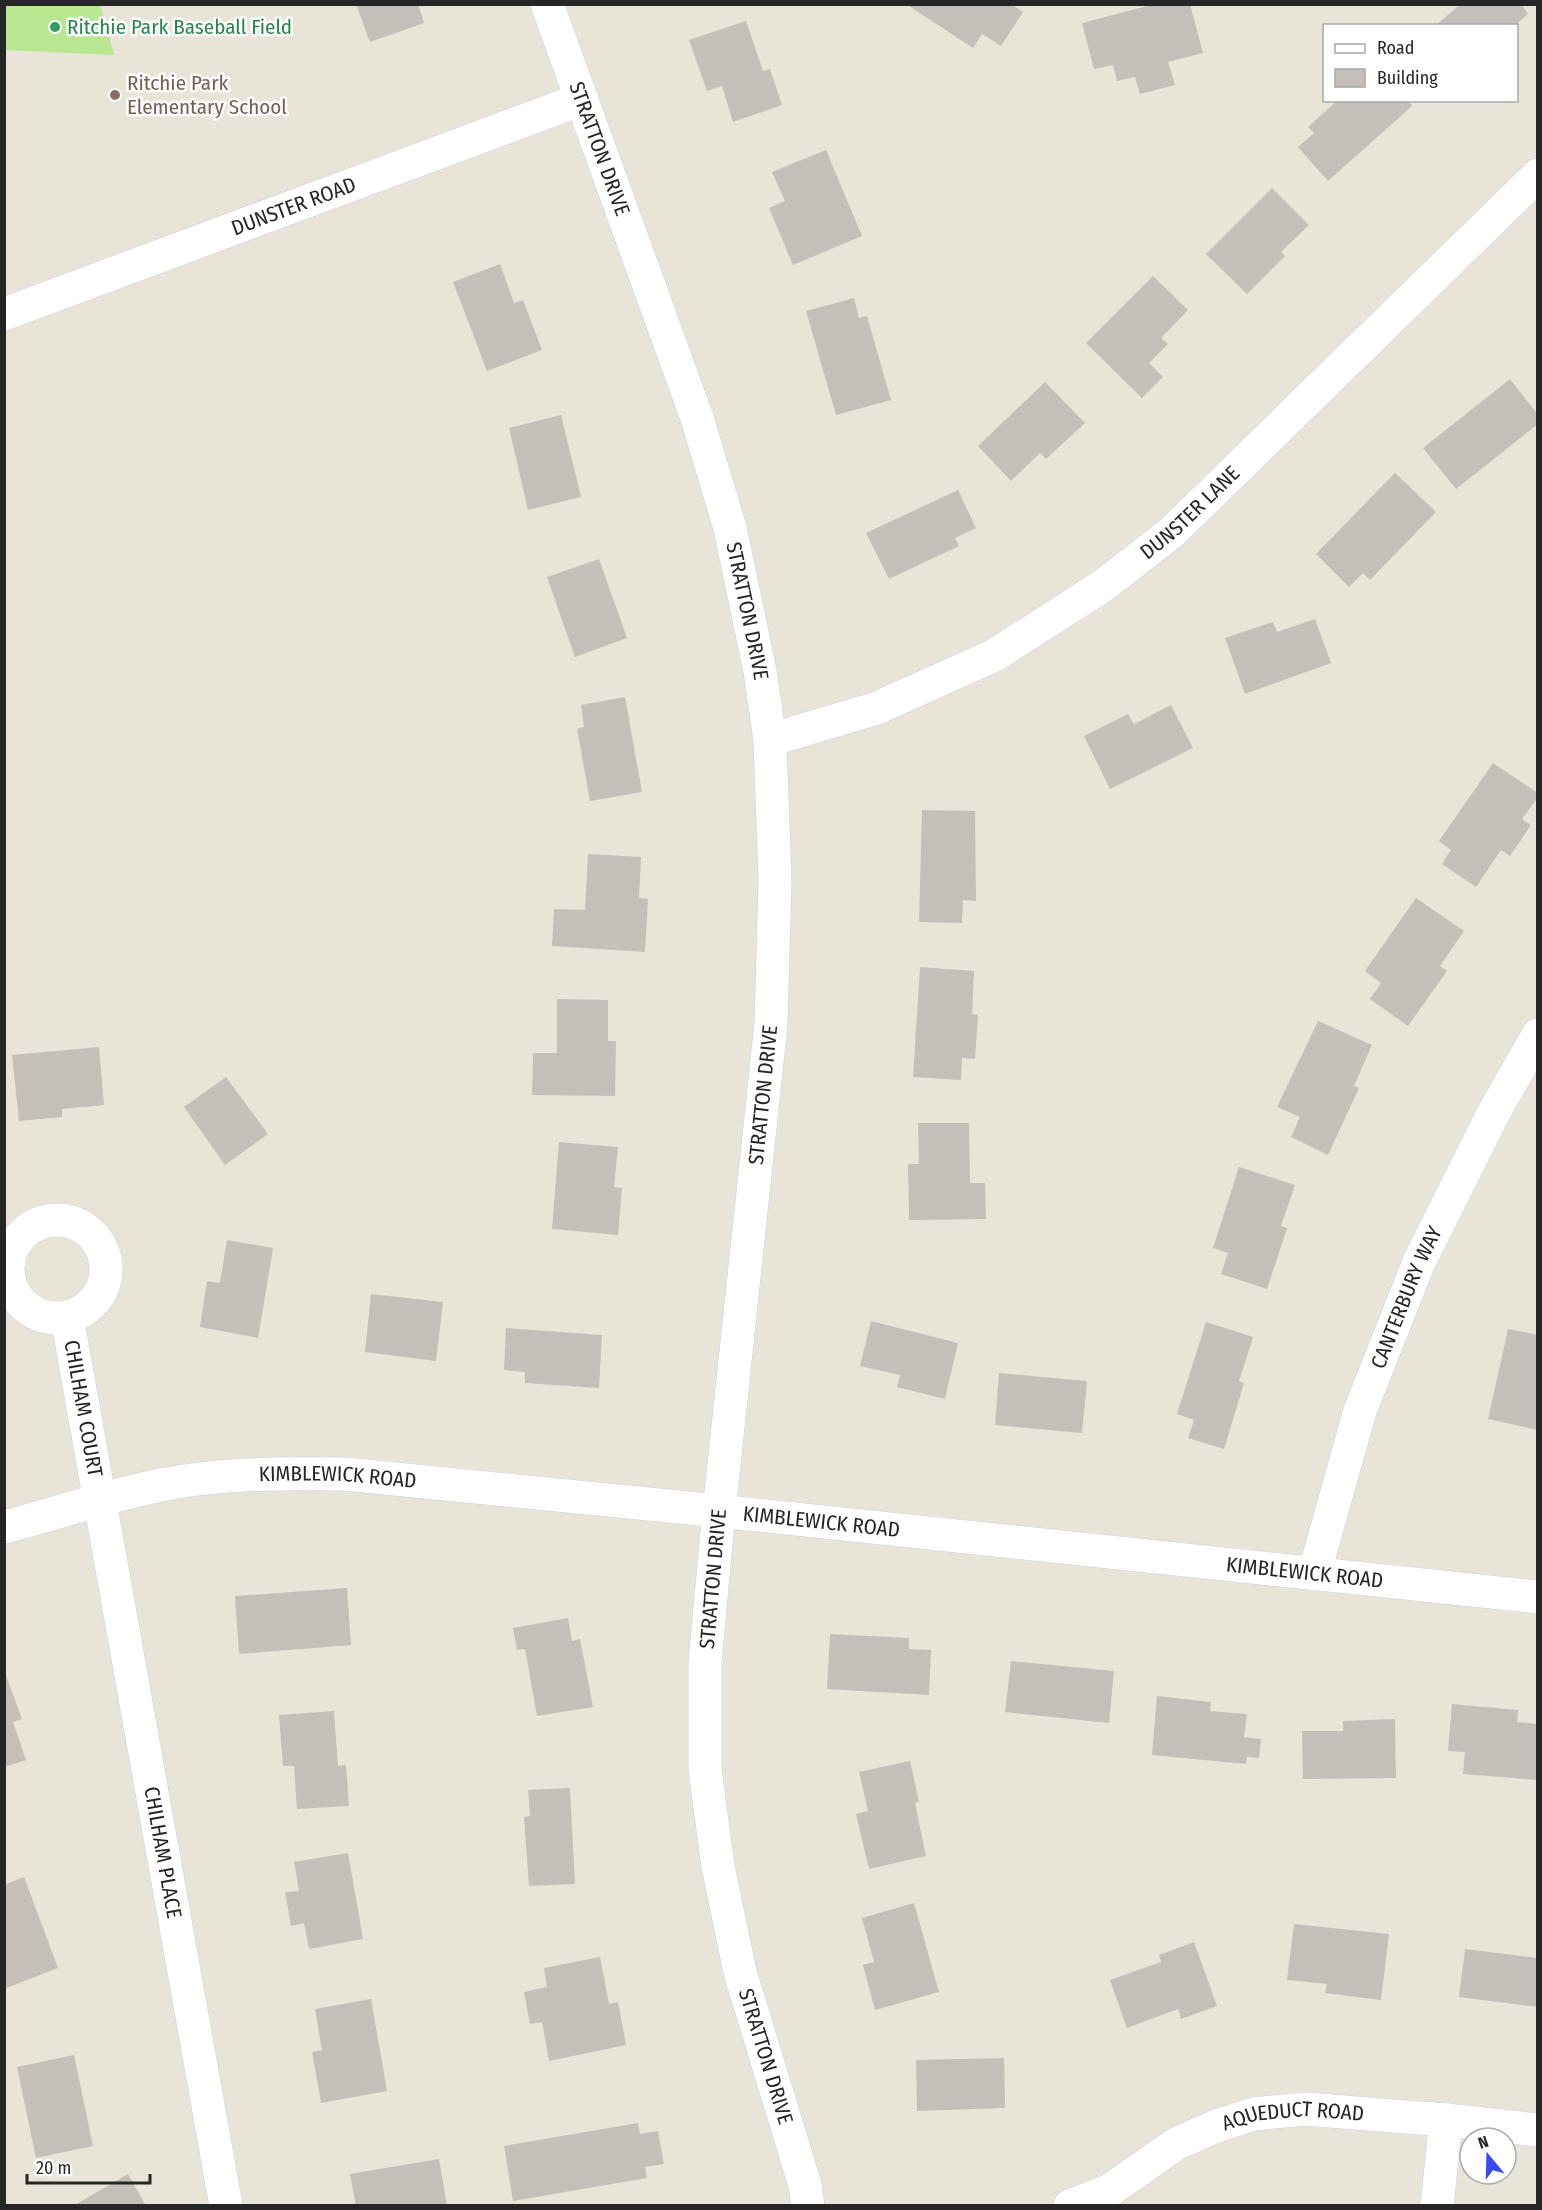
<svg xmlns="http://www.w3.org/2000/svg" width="1542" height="2210" font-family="'Fira Sans Condensed',sans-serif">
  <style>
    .pitch { fill: #b8e691 }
    .building { fill: #c4c0b8 }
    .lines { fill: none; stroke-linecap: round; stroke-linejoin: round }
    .minor-casing { stroke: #cdcfe0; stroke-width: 34 }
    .minor { stroke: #fff; stroke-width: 33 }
    .leisure-dot { fill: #2e9e5b; stroke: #fff; stroke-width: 2 }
    .education-dot { fill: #8d6e63; stroke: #fff; stroke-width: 2 }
    .labels { text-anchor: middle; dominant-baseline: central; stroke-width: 5; stroke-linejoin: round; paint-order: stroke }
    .leisure-label { font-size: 21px; fill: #27864d; stroke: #fff; text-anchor: start }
    .education-label { font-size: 21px; fill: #785e54; stroke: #fff; text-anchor: start }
    .street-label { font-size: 21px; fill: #262626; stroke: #fff }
  </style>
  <rect width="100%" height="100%" fill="#e9e4d8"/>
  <polygon class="pitch" points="100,4 114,55 5,50 5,5"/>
  <g class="building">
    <polygon points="356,4 418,4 424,23 370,42"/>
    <polygon points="906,4 1011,4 1023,12 1001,46 982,34 973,48"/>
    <polygon points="1155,4 1190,4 1203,53 1168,62 1175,85 1140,94 1135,77 1117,81 1113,65 1094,69 1082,23"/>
    <polygon points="1461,4 1521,4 1528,14 1514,26 1435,26"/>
    <polygon points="746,21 763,71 770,69 782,105 733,122 722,86 707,91 689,40"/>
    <polygon points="1338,100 1408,100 1412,106 1328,181 1298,147 1314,133 1308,127"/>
    <polygon points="826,150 862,236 793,265 769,208 785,201 772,172"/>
    <polygon points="1272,188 1309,225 1281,252 1285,256 1247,294 1206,254"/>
    <polygon points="500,264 514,303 523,300 542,350 487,371 453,282"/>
    <polygon points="1153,276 1188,310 1161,338 1168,344 1149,363 1163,377 1142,398 1086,343"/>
    <polygon points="854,298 859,318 867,316 891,400 836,415 806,311"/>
    <polygon points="1510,379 1538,415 1538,424 1456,489 1423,448"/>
    <polygon points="1045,382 1085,423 1046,459 1040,453 1011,481 978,446"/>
    <polygon points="561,415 581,497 528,510 509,428"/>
    <polygon points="1395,473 1436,512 1370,580 1363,573 1349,587 1316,554"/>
    <polygon points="958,490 976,528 955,538 959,546 889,579 866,533"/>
    <polygon points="599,559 627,638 575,657 547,577"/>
    <polygon points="1315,619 1331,663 1245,694 1225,638 1273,622 1277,632"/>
    <polygon points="625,697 642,792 590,801 577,729 584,727 581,705"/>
    <polygon points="1171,705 1193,748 1110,789 1084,736 1128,714 1134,724"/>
    <polygon points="1493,763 1538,793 1538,797 1522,819 1531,825 1510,856 1501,850 1476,887 1442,864 1451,850 1439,841"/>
    <polygon points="922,810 975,811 976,901 963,900 962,923 919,922"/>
    <polygon points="588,854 641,857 639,898 648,899 645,952 552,946 554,909 585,910"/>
    <polygon points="1416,898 1464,931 1440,966 1447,971 1408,1026 1370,999 1381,983 1365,971"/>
    <polygon points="920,967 974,971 972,1014 978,1015 975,1059 962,1058 961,1080 913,1077"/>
    <polygon points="557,999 608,1000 608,1041 616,1041 615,1096 532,1095 533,1053 557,1053"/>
    <polygon points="1318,1021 1372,1045 1354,1086 1359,1088 1328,1155 1291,1137 1300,1117 1277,1107"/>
    <polygon points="99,1047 104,1105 62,1109 62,1117 19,1121 12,1055"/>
    <polygon points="226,1077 268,1134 225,1165 184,1107"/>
    <polygon points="918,1123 969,1123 970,1183 985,1183 986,1219 909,1220 908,1164 919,1164"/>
    <polygon points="559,1142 618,1147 614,1187 622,1188 618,1235 552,1229"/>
    <polygon points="1239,1167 1295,1185 1281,1226 1287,1228 1267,1289 1221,1274 1228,1253 1213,1248"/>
    <polygon points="227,1240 273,1248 258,1338 200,1327 207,1281 220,1283"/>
    <polygon points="371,1294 443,1302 436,1361 365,1352"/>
    <polygon points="871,1321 958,1343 945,1399 897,1387 900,1375 860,1366"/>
    <polygon points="1206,1322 1253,1337 1239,1381 1244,1383 1224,1449 1188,1438 1194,1420 1177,1414"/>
    <polygon points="506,1328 602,1335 599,1388 525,1383 525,1372 504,1370"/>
    <polygon points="1508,1329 1538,1335 1538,1430 1488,1419"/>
    <polygon points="999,1373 1087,1381 1082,1433 995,1425"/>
    <polygon points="347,1588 351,1645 239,1654 235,1596"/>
    <polygon points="568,1618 572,1641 580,1639 593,1707 537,1716 525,1649 517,1650 513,1628"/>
    <polygon points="830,1634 909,1638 909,1649 931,1650 929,1695 827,1689"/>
    <polygon points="1011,1661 1114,1671 1109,1723 1005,1712"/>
    <polygon points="4,1670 22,1719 13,1722 26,1760 4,1767"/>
    <polygon points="1157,1696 1211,1702 1210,1711 1247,1714 1244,1737 1261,1739 1259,1758 1247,1757 1246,1764 1152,1755"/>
    <polygon points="1452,1704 1518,1710 1517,1722 1538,1724 1538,1780 1463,1774 1465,1752 1448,1751"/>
    <polygon points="334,1711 338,1766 346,1765 349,1806 297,1809 294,1766 283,1766 279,1715"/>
    <polygon points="1395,1719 1396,1778 1303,1779 1302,1731 1343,1731 1343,1721"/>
    <polygon points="910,1761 919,1802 915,1803 926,1856 869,1869 856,1814 868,1811 859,1772"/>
    <polygon points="570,1788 575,1884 529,1886 524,1817 530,1816 528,1790"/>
    <polygon points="348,1853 363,1939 309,1949 304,1923 291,1926 285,1892 299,1891 294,1862"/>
    <polygon points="24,1877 58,1968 4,1989 4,1885"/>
    <polygon points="914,1903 939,1992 875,2010 863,1965 874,1962 862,1918"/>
    <polygon points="1294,1924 1389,1934 1381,2000 1325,1993 1327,1984 1287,1980"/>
    <polygon points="1194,1942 1217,2006 1181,2019 1178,2009 1127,2028 1110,1980 1161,1962 1159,1955"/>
    <polygon points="1465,1949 1538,1958 1538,2007 1459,1997"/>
    <polygon points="600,1957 609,2004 618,2002 626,2045 549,2061 542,2022 530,2024 524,1992 547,1987 544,1968"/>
    <polygon points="371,1999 387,2091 321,2103 312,2052 322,2050 315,2009"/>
    <polygon points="74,2055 93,2146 36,2158 17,2067"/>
    <polygon points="1004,2058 1005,2108 917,2111 916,2060"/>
    <polygon points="638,2123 640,2134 658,2131 664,2164 645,2167 647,2178 513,2201 504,2146"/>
    <polygon points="439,2159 447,2206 356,2206 350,2174"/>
    <polygon points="128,2174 146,2206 73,2206"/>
  </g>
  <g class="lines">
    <defs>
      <g id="minor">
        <path id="s1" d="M547,4L697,418L730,528L760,671L770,740L775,880L771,1024L719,1511L705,1662V1769L718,1866L740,1972L805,2185L808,2206"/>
        <path id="s2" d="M4,314L582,99"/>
        <path id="s3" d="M770,740L877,708L995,655L1104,585L1172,532L1538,175"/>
        <circle cx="57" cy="1269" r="49"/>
        <path id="s4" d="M67,1317L226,2206"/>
        <path id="s5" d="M4,1527C55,1514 110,1495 161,1485C221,1473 283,1473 345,1474L719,1511L1538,1597"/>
        <path id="s6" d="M1314,1574L1360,1411L1419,1262L1493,1114L1538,1035"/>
        <path id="s7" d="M1070,2206L1110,2190L1176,2144L1214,2127L1253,2114L1305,2109L1446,2120L1538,2130"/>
        <polyline points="1437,2206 1446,2120"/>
      </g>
    </defs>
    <use href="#minor" class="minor-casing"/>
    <use href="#minor" class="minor"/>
  </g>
  <circle class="leisure-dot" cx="55" cy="27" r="6"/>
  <circle class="education-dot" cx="115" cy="95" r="6"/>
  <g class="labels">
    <g class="leisure-label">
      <text x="67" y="27">Ritchie Park Baseball Field</text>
    </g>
    <g class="education-label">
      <text x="127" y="83">Ritchie Park<tspan x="127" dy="24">Elementary School</tspan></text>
    </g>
    <g class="street-label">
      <text stroke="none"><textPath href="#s1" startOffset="154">STRATTON DRIVE</textPath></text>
      <text stroke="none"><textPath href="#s2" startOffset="309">DUNSTER ROAD</textPath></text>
      <text stroke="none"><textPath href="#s3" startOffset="483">DUNSTER LANE</textPath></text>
      <text stroke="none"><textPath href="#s1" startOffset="640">STRATTON DRIVE</textPath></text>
      <text transform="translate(763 1095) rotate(-84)">STRATTON DRIVE</text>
      <text stroke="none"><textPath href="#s6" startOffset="292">CANTERBURY WAY</textPath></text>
      <text stroke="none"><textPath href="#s4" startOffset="93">CHILHAM COURT</textPath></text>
      <text stroke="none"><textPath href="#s5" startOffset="340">KIMBLEWICK ROAD</textPath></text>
      <text stroke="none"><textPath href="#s5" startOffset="826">KIMBLEWICK ROAD</textPath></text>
      <text stroke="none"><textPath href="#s5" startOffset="1312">KIMBLEWICK ROAD</textPath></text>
      <text transform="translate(713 1579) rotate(-85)">STRATTON DRIVE</text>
      <text stroke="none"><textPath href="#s4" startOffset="544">CHILHAM PLACE</textPath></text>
      <text stroke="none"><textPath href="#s1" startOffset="2098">STRATTON DRIVE</textPath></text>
      <text stroke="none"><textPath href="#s7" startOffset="246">AQUEDUCT ROAD</textPath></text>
    </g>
  </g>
  <rect width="1542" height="2210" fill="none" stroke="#262626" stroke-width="12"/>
  <rect x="1323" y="24" width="195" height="78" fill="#ffffff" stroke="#a8a8a8" stroke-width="1.5"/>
  <rect x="1335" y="44" width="30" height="9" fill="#ffffff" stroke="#a8a8a8" stroke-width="1.5"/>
  <text x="1377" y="54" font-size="18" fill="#262626">Road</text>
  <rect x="1335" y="69" width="30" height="18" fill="#c4c0b8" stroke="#a8a8a8" stroke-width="1.5"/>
  <text x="1377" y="84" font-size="18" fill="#262626">Building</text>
  <g transform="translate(1488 2156) rotate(341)"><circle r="28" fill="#ffffff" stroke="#a8a8a8" stroke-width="1.5"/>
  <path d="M0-4.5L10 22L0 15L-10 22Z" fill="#3a47f4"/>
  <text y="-9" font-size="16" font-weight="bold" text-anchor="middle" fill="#262626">N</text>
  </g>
  <path d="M27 2174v9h123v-9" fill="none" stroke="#262626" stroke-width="3"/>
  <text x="36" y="2174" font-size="18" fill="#262626" stroke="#ffffff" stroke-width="4.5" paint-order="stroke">20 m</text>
</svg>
